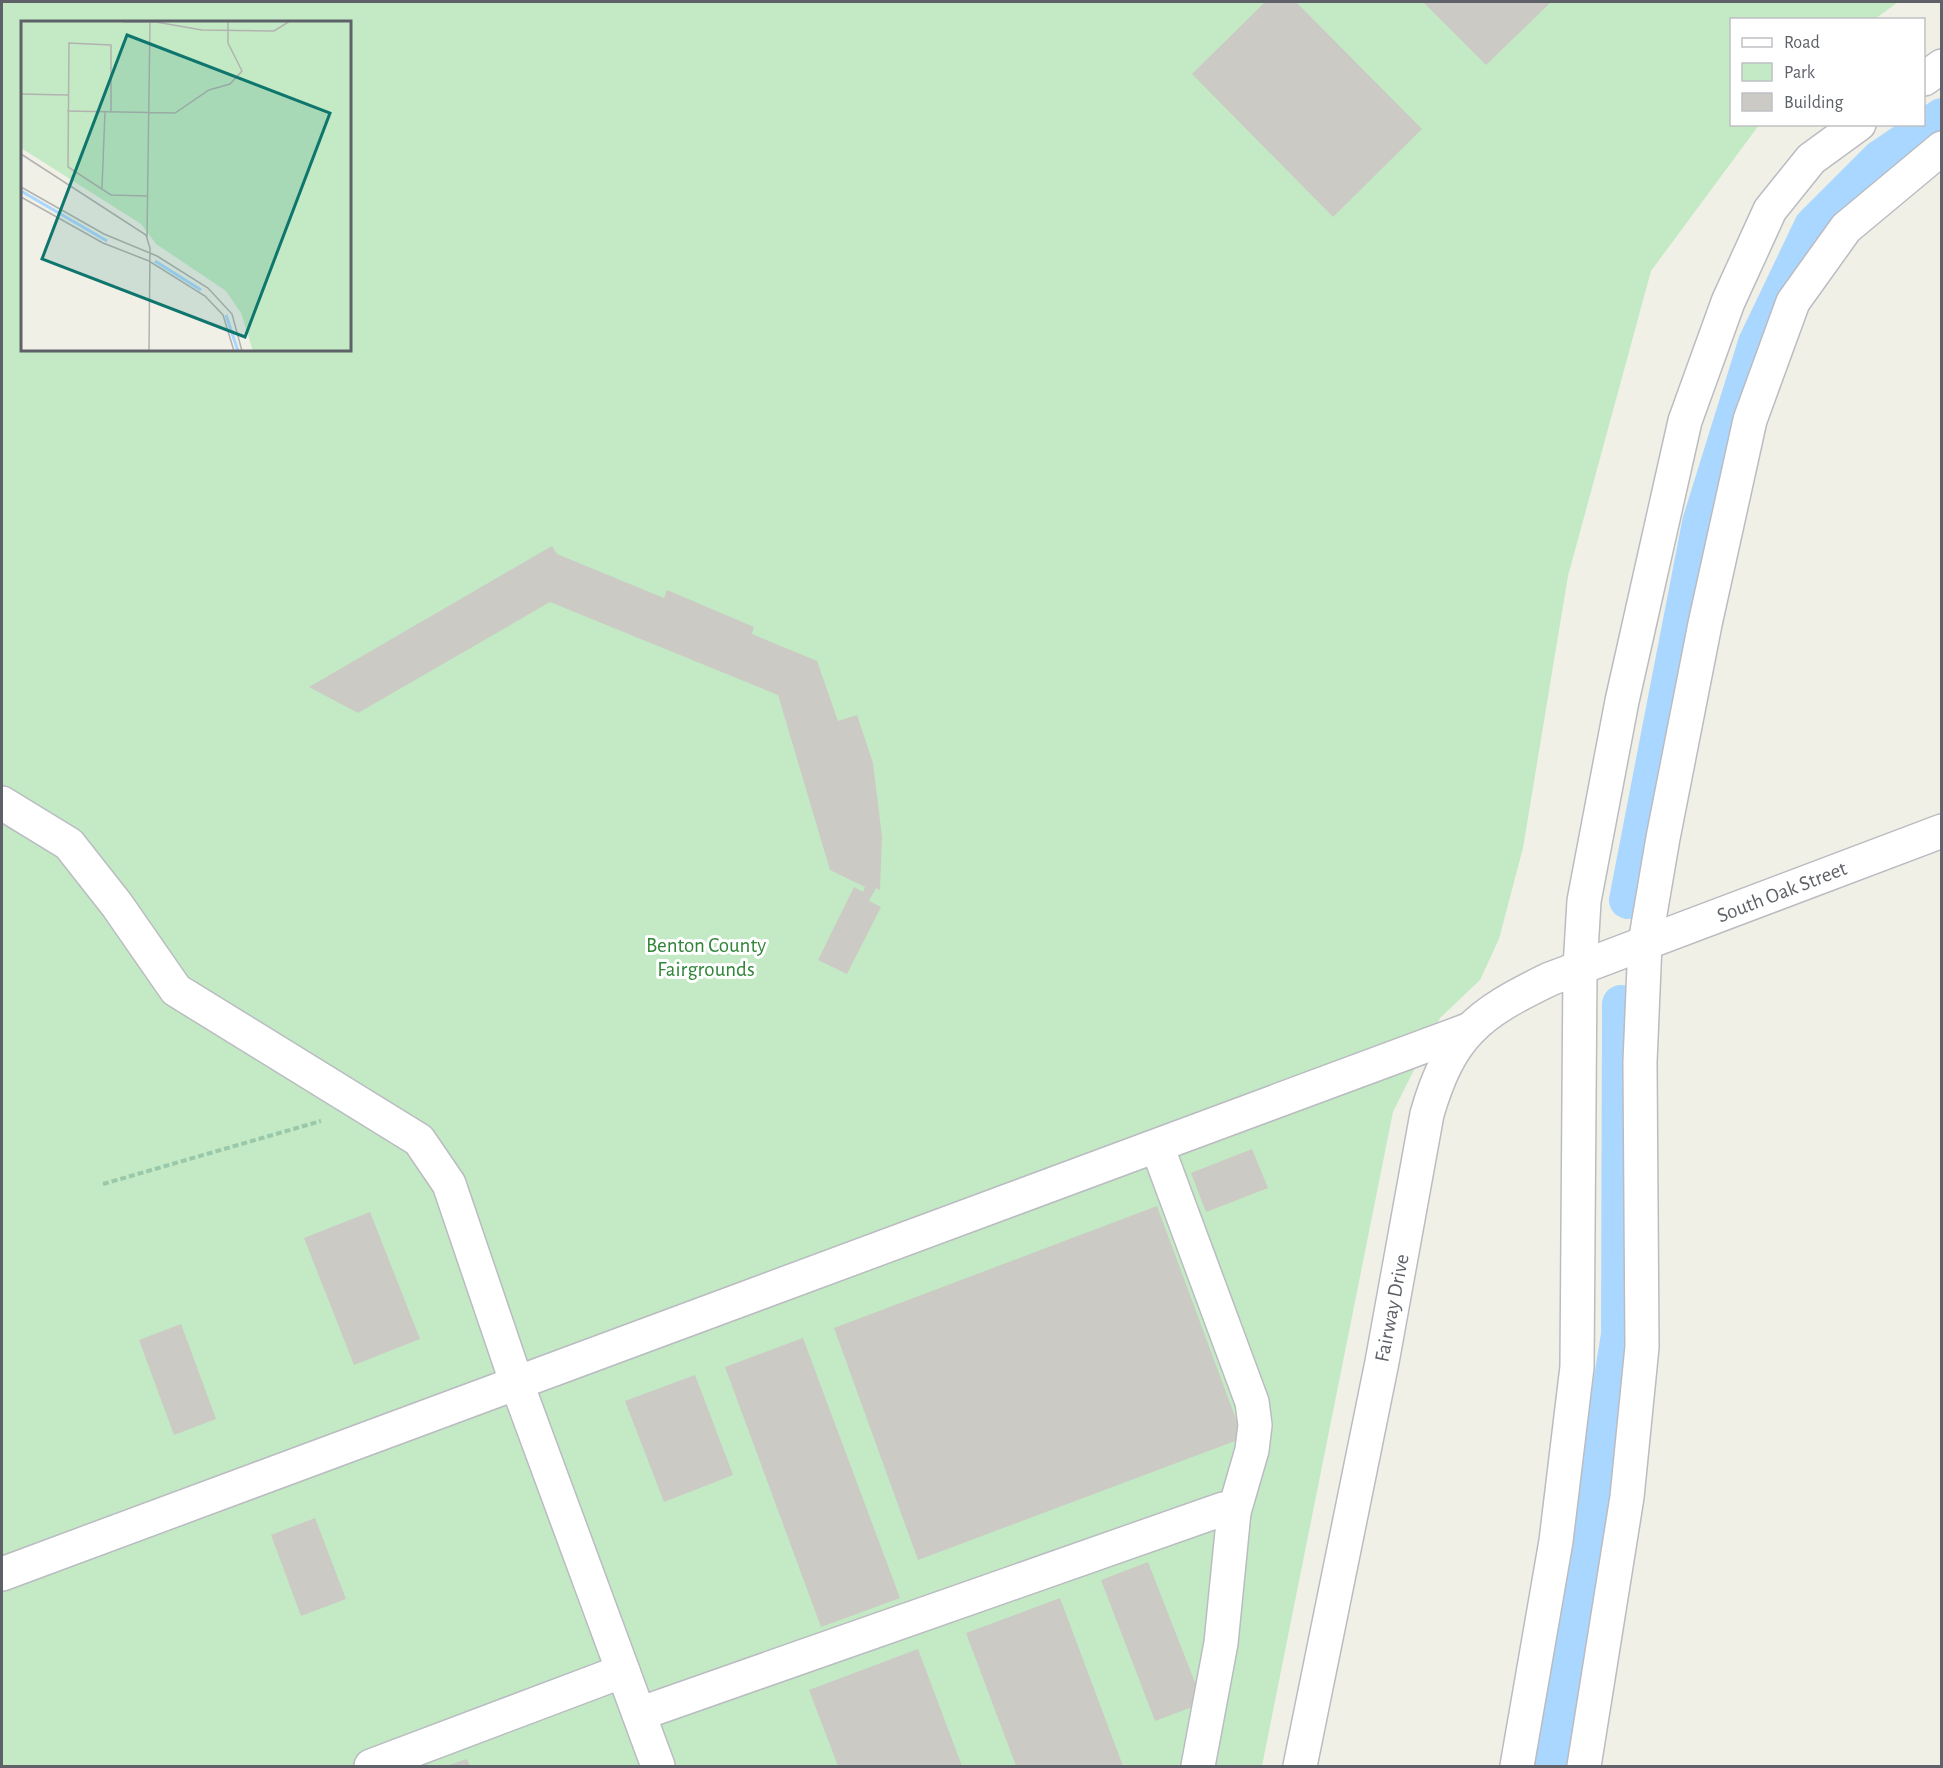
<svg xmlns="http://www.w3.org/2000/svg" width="1943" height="1768" font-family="'Alegreya Sans',sans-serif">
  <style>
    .green { fill: #c3eac5; fill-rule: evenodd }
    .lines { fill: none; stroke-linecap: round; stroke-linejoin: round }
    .canal { stroke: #aad7ff; stroke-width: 38 }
    .building { fill: #cccac4 }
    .minor-casing { stroke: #babcc1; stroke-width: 36 }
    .path { stroke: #9ac8aa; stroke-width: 4; stroke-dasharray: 6 3; stroke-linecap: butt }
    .minor { stroke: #fff; stroke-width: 33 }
    .labels { text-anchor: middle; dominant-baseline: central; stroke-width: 6; stroke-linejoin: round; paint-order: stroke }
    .street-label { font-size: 21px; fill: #5e6268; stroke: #fff }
    .park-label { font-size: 21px; fill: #308538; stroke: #fff }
    .inset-river { fill: none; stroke: #aad7ff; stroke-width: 3 }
    .inset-road { fill: none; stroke: #b2b3b0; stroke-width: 1.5 }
    .view { fill: #0f766e; fill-opacity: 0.15; stroke: #0f766e; stroke-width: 3 }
    .inset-edge { fill: none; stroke: #5e6268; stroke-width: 3 }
  </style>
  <rect width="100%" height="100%" fill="#f1f0e7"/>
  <path class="green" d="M2,2H1898L1875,19L1732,20V124L1759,125L1651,271L1568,576L1523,848L1499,939L1480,980L1440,1018L1393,1112L1262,1766H2ZM22,22H350V350H22Z"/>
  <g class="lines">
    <g class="canal">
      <polyline points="1628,900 1701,523 1757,343 1813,226 1880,159 1942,117"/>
      <polyline points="1549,1766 1620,1335 1621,1004"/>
    </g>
  </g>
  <g class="building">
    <polygon points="1265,2 1296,2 1422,129 1333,217 1192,74"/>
    <polygon points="1423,2 1551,2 1486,65"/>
    <polygon points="552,546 557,554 664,598 667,590 754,627 752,634 817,661 838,721 857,715 873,763 882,837 880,890 876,888 869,901 881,907 847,974 818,960 854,887 863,892 865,887 830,870 778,695 550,602 358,713 309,687"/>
    <polygon points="1252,1149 1268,1188 1206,1212 1191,1173"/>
    <polygon points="1157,1206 1243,1438 918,1560 834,1328"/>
    <polygon points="370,1212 420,1339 354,1365 304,1238"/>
    <polygon points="181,1324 216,1419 174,1435 139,1340"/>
    <polygon points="803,1338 900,1598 821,1627 725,1367"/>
    <polygon points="695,1375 733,1475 664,1502 625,1401"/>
    <polygon points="315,1518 346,1599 301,1616 271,1535"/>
    <polygon points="1148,1562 1203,1703 1155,1721 1101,1580"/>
    <polygon points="1060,1598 1123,1766 1016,1766 966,1633"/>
    <polygon points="918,1649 962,1766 838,1766 809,1690"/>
    <polygon points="467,1759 470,1766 446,1766"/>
  </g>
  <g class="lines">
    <defs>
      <g id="minor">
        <polyline points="1924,79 1942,66"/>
        <polyline points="2,803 69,844 117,905 176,990 419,1140 449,1184 517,1384 658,1766"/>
        <polyline points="1157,1146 1252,1402 1255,1425 1252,1450 1234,1512 1221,1643 1198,1766"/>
        <polyline points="2,1574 1468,1030"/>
        <polyline points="639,1714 1223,1509 1234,1512"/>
        <polyline points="371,1766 623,1671"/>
        <path d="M1300,1766L1382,1362L1427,1114C1450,1035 1477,1014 1550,979L1942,831"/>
        <polyline points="1517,1766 1556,1541 1577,1367 1580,968 1584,901 1622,701 1685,421 1728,302 1770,210 1811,159 1859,124"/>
        <polyline points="1584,1766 1627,1497 1642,1347 1640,1062 1645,943 1663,838 1705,624 1750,420 1793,302 1846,228 1942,148"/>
      </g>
    </defs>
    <use href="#minor" class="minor-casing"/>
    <polyline class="path" points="103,1184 321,1121"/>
    <use href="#minor" class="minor"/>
  </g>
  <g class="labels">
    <g class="street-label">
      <text transform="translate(1782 892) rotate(-21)">South Oak Street</text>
      <text transform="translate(1392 1308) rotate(-79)">Fairway Drive</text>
    </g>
    <g class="park-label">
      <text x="706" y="945">Benton County<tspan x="706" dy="24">Fairgrounds</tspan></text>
    </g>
  </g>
  <g transform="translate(21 21)">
    <rect width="330" height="330" fill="#f1f0e7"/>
    <path d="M0,0H330V330H232L220,292L205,270L135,223L120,203L0,127Z" fill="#c3eac5"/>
    <path class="inset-river" d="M0,170L86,220M134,240L180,269M205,294L217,330"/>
    <path class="inset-road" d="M102,1H135L181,9L253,10L269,0M0,73L47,74M46,90L154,92L188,69L209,63L221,50L207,22V0M90,90V24L48,22L47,146L90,174L127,175M0,133L125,214L129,227L128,330M0,166L83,213L136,235L187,267L211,293L221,330M81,167L84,90M0,176L82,222L128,240L184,275L202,294L213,330M126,216L129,0"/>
    <path class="view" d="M106,14L309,92L224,316L21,238Z"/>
    <rect width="330" height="330" class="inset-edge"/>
  </g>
  <rect width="1943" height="1768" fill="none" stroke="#5e6268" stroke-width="6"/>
  <rect x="1730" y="18" width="195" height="108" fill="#ffffff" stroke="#bfc0c3" stroke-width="1.5"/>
  <rect x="1742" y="38" width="30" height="9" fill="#ffffff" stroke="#bfc0c3" stroke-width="1.5"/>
  <text x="1784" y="48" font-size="18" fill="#5e6268">Road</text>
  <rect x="1742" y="63" width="30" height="18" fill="#c3eac5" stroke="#bfc0c3" stroke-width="1.5"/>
  <text x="1784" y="78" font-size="18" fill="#5e6268">Park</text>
  <rect x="1742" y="93" width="30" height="18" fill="#cccac4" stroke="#bfc0c3" stroke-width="1.5"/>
  <text x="1784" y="108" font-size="18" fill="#5e6268">Building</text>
</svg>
